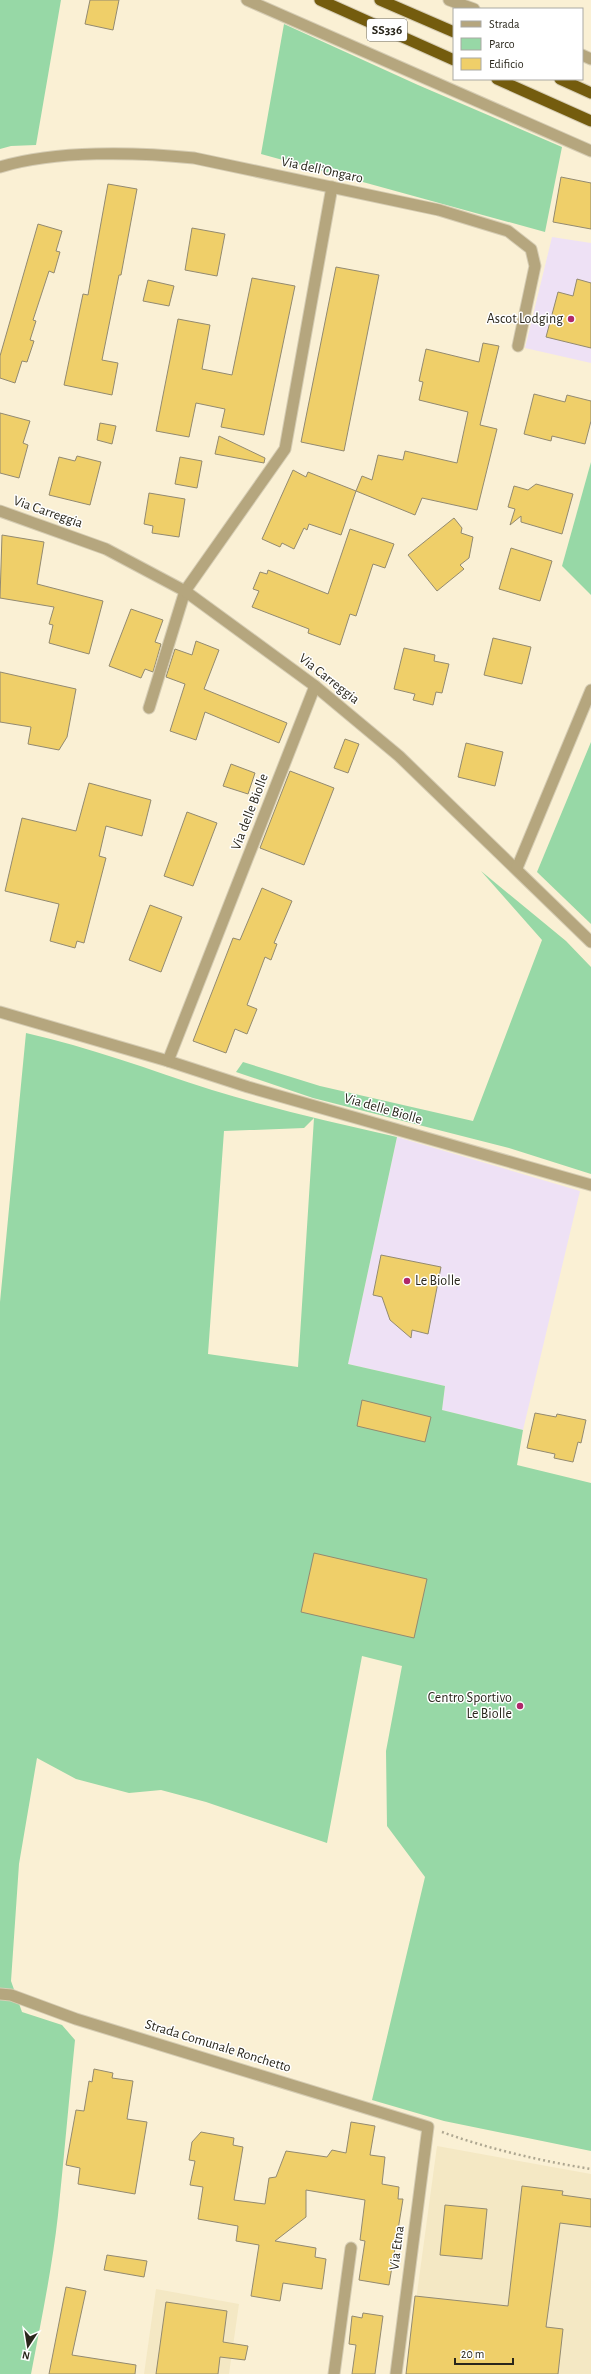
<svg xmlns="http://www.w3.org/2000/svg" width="591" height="2374" font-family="'Alegreya Sans',sans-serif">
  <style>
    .commercial { fill: #eee1f5 }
    .built { fill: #f4e8c4 }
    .green { fill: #97d8a6; fill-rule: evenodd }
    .building { fill: #efcf69; stroke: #938a70 }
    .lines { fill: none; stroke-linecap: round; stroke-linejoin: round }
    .service-casing { stroke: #d5ccb3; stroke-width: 13 }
    .minor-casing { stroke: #d5ccb3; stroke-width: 13 }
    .trunk-casing { stroke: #d5ccb3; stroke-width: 13 }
    .path { stroke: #aea791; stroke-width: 2.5; stroke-dasharray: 2 3; stroke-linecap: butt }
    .service { stroke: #b5a67e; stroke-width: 11 }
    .minor { stroke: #b5a67e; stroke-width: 11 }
    .trunk { stroke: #745c0e; stroke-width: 11 }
    .poi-dot { fill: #b0286a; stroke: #fff; stroke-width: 1.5 }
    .labels { text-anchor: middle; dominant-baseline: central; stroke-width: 3; stroke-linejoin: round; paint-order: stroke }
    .shield { fill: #fff; stroke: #6a6860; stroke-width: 1 }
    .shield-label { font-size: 13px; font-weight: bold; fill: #2a271c }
    .street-label { font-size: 14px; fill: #2a271c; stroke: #fff }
    .poi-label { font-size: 14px; fill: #2a271c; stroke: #fff; text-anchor: end }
  </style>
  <rect width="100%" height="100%" fill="#faf0d4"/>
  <g class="commercial">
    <polygon points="552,237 591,243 591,363 525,348"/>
    <polygon points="397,1137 580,1191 523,1430 442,1410 445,1386 348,1364"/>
  </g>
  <g class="built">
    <polygon points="437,2146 591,2174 591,2374 406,2374"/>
    <polygon points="156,2289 239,2304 229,2374 144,2374"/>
  </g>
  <g class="green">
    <polygon points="0,0 61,0 36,145 11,146 0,149"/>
    <polygon points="284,24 418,85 562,147 545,232 261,154"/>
    <polygon points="591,462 591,595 562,566"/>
    <polygon points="591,742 591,924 537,872"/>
    <polygon points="481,871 566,941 591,967 591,1174 509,1148 313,1098 236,1072 243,1062 320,1086 473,1121 542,940"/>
    <path d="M26,1033C89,1047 150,1070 212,1090C273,1109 335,1123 397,1137L348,1364L445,1386L442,1410L523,1430L517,1465L591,1483V2151L444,2121L372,2100L425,1877L387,1826L386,1751L402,1666L362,1656L327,1843L206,1802L161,1790L129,1793L76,1779L37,1758L19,1864L11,1981L22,2012L62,2025L75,2040C69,2099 64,2157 58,2215C52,2269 41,2321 31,2374H0V1302ZM314,1118L298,1367L208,1354L224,1131L304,1128Z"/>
  </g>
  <g class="building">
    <polygon points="90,0 119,0 113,30 85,24"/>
    <polygon points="561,177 591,183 591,229 553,222"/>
    <polygon points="108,184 137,189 121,275 119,275 102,360 118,363 112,395 64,385 83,294 88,295"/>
    <polygon points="38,224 62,231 56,251 60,252 54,273 49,271 33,320 36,321 30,340 34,341 27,362 22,361 15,383 0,378 0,356"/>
    <polygon points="192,228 225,234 217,276 185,270"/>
    <polygon points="336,267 379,275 344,451 301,442"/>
    <polygon points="252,278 295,286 264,435 221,427 225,409 196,403 189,437 156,431 178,319 210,325 202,369 232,375"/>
    <polygon points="577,279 591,283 591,348 546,337 558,292 573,296"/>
    <polygon points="148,280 174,286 169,306 143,301"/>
    <polygon points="483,343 499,346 480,425 497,429 477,510 422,498 415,515 356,491 362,476 372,480 378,455 403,460 405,451 457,463 468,412 419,400 423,382 419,381 426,349 479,362"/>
    <polygon points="534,394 565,402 567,395 591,401 591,421 585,444 552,436 551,441 524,434"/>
    <polygon points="0,413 30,421 23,443 28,445 19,478 0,473"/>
    <polygon points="100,423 116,426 112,444 97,440"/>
    <polygon points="219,436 265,458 264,463 215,454"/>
    <polygon points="77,456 101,462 90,505 49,495 59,457 75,461"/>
    <polygon points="180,457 202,461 197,488 175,484"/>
    <polygon points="293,470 306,477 308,472 356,491 341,535 309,524 307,530 304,528 294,549 282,543 280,547 262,539"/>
    <polygon points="536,484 573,494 562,534 521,522 521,516 510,525 515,509 508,507 514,486 528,490"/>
    <polygon points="149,493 185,499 179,537 152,533 153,526 144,524"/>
    <polygon points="454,518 462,528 461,533 473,537 469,558 460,565 464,569 437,591 408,555"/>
    <polygon points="350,529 394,544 385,568 373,564 356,616 350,614 340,645 308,633 309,629 252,607 259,591 253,589 260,572 267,574 268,570 328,594"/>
    <polygon points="2,535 44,542 37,584 103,601 89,654 49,643 53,625 49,624 54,607 0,598"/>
    <polygon points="511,548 552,561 540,601 499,589"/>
    <polygon points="131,609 163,620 155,642 161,644 153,672 145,669 141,678 109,666"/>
    <polygon points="493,638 531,647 522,684 484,675"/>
    <polygon points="196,641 219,650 204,689 287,723 279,743 205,712 196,740 170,731 185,684 166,677 175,649 192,655"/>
    <polygon points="404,648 435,655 434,661 449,664 442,693 436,692 433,705 413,700 415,694 394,689"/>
    <polygon points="0,672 76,689 67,737 59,750 28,744 31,727 0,722"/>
    <polygon points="345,739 359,744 348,773 334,768"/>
    <polygon points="466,743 503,752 495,786 458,777"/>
    <polygon points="231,764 255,773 248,794 223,786"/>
    <polygon points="290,771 334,788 304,865 260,848"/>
    <polygon points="89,783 151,800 142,836 106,826 99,856 106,858 84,943 77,941 75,948 50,941 59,904 5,891 22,818 76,831"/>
    <polygon points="187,812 217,823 193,886 164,876"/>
    <polygon points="262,888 292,901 274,943 277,944 271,960 265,957 247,1005 257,1009 247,1034 235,1029 226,1053 193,1041 233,938 240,940"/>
    <polygon points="150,905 182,917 161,972 129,960"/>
    <polygon points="381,1255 441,1267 428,1334 412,1330 411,1338 390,1320 382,1297 373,1295"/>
    <polygon points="362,1400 431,1417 425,1442 357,1426"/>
    <polygon points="535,1413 556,1417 557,1414 586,1420 581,1443 578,1442 573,1462 554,1458 555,1454 527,1448"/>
    <polygon points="314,1553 427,1579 414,1638 301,1612"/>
    <polygon points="94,2069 113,2073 112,2078 133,2081 127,2119 147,2122 135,2194 78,2184 80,2168 66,2165 76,2110 84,2111 89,2081 92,2082"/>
    <polygon points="351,2122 375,2126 370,2155 385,2157 382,2184 399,2187 398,2199 403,2199 389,2285 359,2280 365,2241 360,2240 365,2200 306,2190 306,2217 275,2241 316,2248 315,2257 326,2259 322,2289 283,2283 280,2301 251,2296 259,2245 236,2241 238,2226 198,2219 203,2187 190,2185 195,2161 189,2160 192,2142 201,2132 234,2138 233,2145 243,2147 234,2200 265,2204 269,2178 276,2177 286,2151 327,2157 332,2150 346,2153"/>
    <polygon points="522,2186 563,2191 562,2195 591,2199 591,2227 560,2223 546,2327 563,2329 558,2374 406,2374 415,2296 508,2306"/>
    <polygon points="445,2205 487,2209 482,2259 440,2255"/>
    <polygon points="107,2255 147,2261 144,2277 104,2270"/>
    <polygon points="66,2287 86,2291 72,2355 136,2365 135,2374 49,2374"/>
    <polygon points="166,2302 227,2311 223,2342 248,2346 245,2360 220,2357 218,2374 156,2374"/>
    <polygon points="363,2313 383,2316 375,2374 352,2374 356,2345 349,2344 352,2316 362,2318"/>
  </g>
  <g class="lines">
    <defs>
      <g id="service">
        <polyline points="149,708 185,591 285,449 332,187"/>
        <polyline points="334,2374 351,2248"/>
      </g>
      <g id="minor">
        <polyline points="247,0 591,151"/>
        <polyline points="449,0 474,9"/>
        <polyline points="582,55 591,59"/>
        <path d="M0,167C56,150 136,152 194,158L439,210L508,231L531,249L535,266L518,346"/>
        <polyline points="0,511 106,549 185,591 315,686 399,756 591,942"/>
        <polyline points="517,868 591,690"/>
        <polyline points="0,1012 168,1061 248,1087 591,1185"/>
        <polyline points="168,1061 315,686"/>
        <polyline points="0,1994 11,1995 76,2019 428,2127 396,2374"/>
      </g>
      <g id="trunk">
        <polyline points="320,0 454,60"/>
        <polyline points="380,0 454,32"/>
        <polyline points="497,79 591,121"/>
        <polyline points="560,79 591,93"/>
      </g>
    </defs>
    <use href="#service" class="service-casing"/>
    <use href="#minor" class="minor-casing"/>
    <use href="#trunk" class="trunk-casing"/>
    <path class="path" d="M442,2132C489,2149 541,2161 591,2169"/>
    <use href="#service" class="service"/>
    <use href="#minor" class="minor"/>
    <use href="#trunk" class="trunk"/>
  </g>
  <g class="poi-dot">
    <circle cx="571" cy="319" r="4"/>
    <circle cx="407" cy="1281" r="4"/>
    <circle cx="520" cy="1706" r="4"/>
  </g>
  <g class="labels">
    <rect class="shield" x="367" y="19" width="40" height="22" rx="3"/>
    <g class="shield-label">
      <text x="387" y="30">SS336</text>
    </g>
    <g class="street-label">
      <text transform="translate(322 170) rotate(12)">Via dell'Ongaro</text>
      <text transform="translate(48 512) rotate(19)">Via Carreggia</text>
      <text transform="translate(329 679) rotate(38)">Via Carreggia</text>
      <text transform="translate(250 812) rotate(-69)">Via delle Biolle</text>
      <text transform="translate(383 1109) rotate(16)">Via delle Biolle</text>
      <text transform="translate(218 2046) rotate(17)">Strada Comunale Ronchetto</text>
      <text transform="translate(397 2248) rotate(-83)">Via Etna</text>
    </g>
    <g class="poi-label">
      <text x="563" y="319">Ascot Lodging</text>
      <text x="415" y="1281" text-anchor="start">Le Biolle</text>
      <text x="512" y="1698">Centro Sportivo<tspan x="512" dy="16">Le Biolle</tspan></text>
    </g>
  </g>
  <rect x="453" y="8" width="130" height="72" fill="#ffffff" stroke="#aaa9a4"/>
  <rect x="461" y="21" width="20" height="6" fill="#b5a67e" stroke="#aaa9a4"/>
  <text x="489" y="28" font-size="12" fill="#2a271c">Strada</text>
  <rect x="461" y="38" width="20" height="12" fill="#97d8a6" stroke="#aaa9a4"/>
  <text x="489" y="48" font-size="12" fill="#2a271c">Parco</text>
  <rect x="461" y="58" width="20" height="12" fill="#efcf69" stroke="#aaa9a4"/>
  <text x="489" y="68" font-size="12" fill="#2a271c">Edificio</text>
  <g transform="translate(28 2346) rotate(192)" stroke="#ffffff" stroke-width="3" paint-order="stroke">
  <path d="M0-3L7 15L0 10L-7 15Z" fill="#2a271c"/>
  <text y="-6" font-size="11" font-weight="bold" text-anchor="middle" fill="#2a271c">N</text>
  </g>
  <path d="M455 2358v6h58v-6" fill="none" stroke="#2a271c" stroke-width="2"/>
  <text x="461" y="2358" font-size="12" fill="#2a271c" stroke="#ffffff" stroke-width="3" paint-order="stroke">20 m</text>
</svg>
